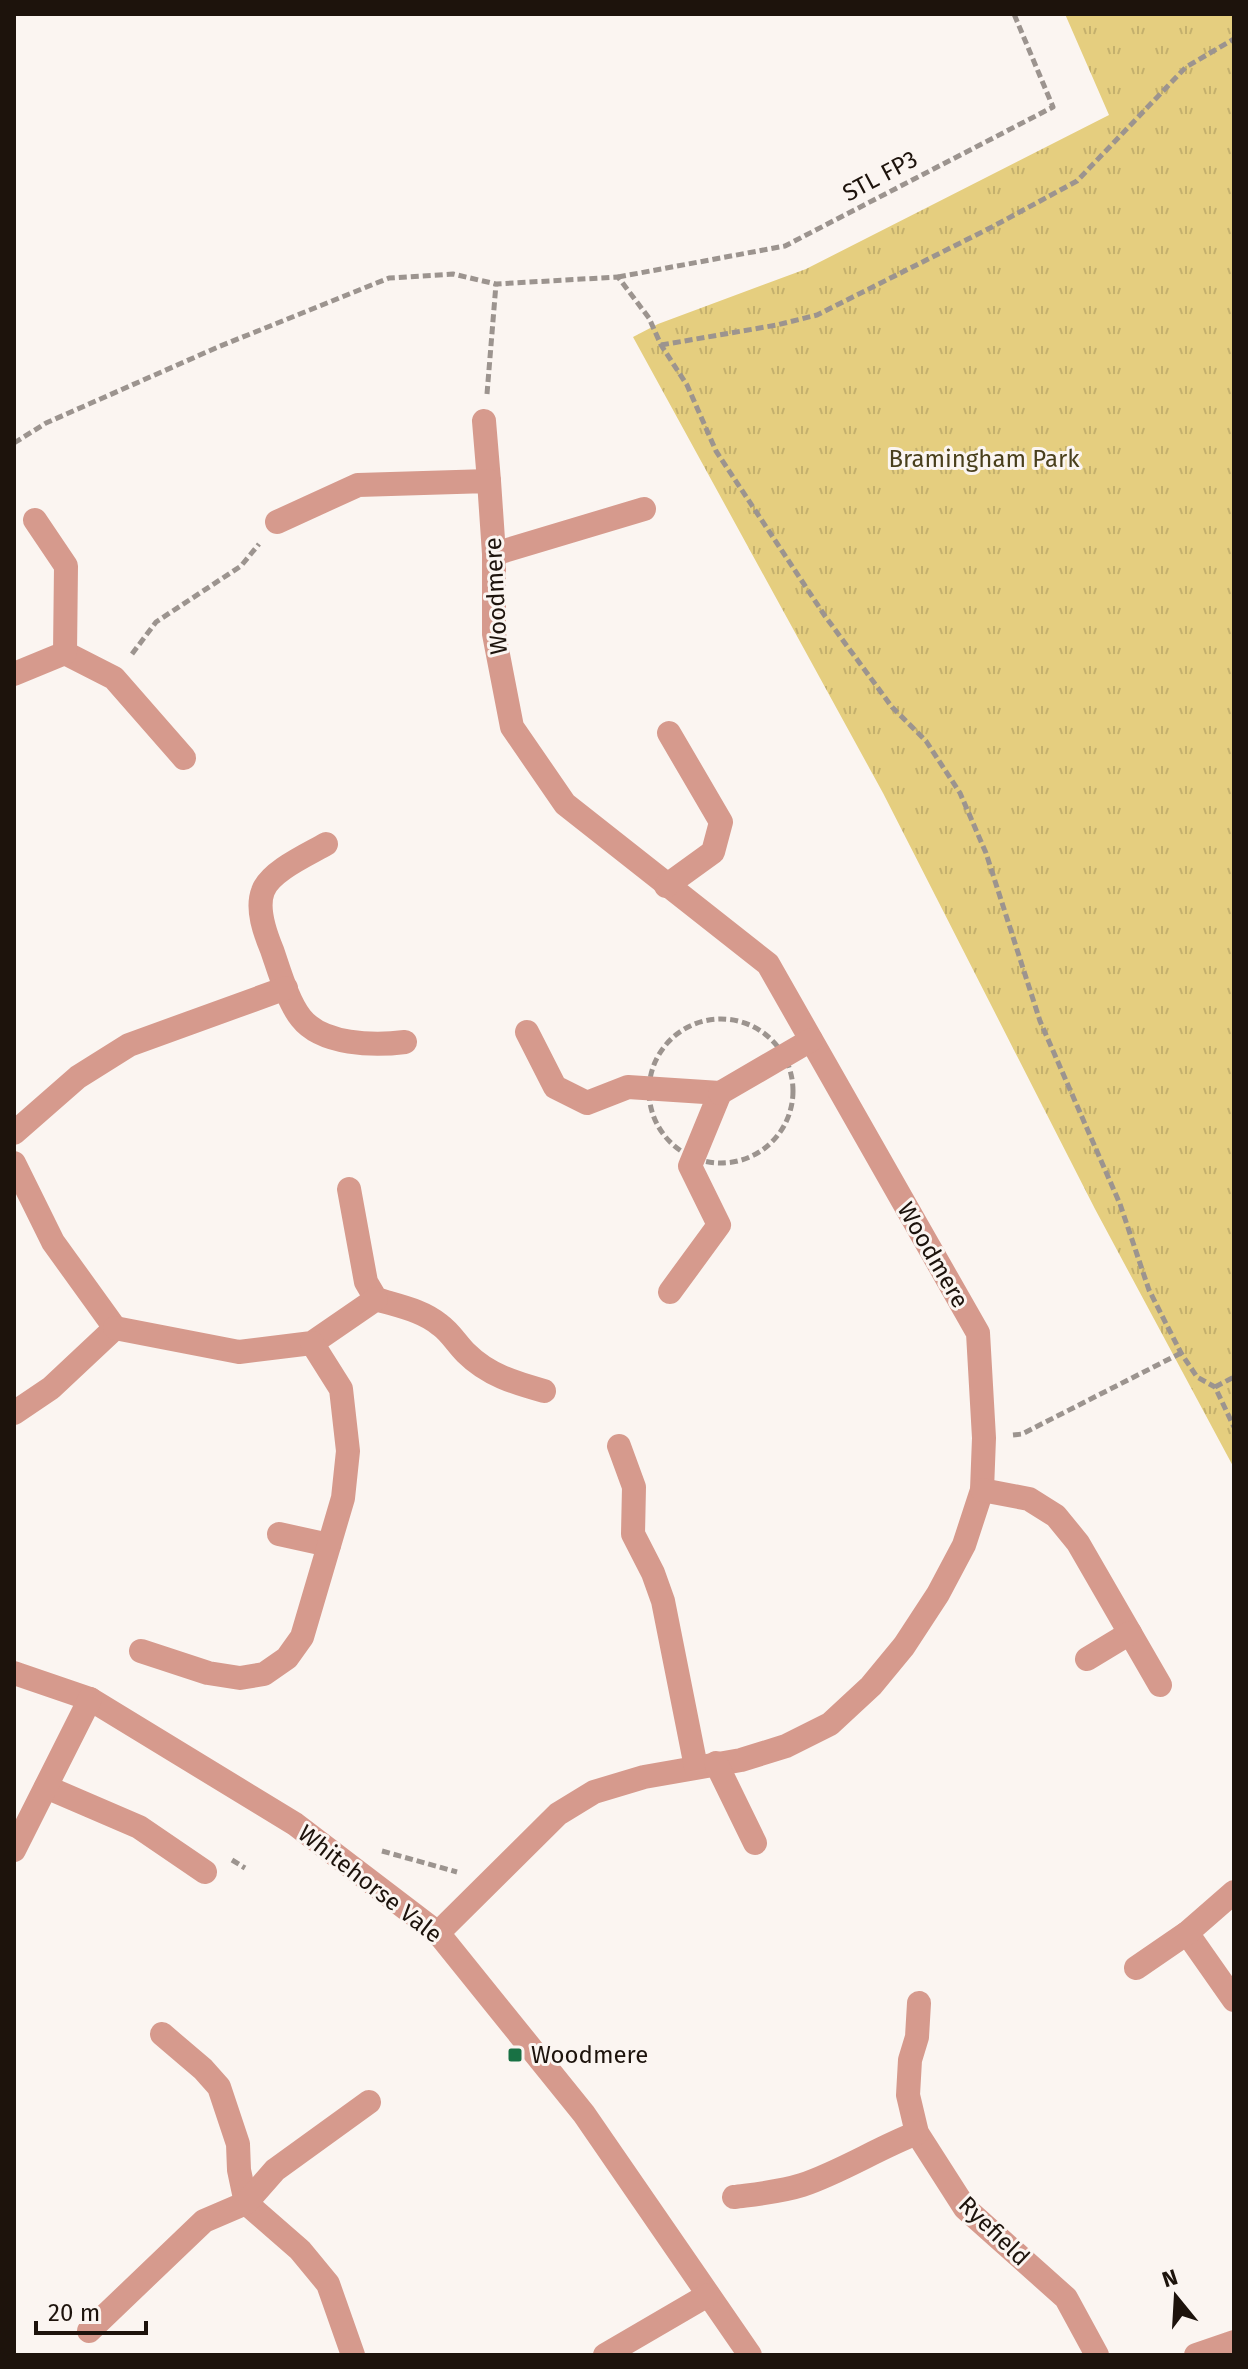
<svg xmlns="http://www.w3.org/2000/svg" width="1248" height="2369" font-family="'Fira Sans',sans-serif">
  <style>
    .park { fill: url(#park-tufts) }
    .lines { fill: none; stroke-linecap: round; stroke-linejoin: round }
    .path { stroke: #9c948f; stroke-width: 5; stroke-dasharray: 8 4; stroke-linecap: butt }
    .minor { stroke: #d69a8d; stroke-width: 24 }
    .poi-dot { fill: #187144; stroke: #fbf5f1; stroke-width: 3 }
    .labels { text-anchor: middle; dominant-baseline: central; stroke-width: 6; stroke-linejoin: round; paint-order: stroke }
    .street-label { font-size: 24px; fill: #1d130c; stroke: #fbf5f1 }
    .park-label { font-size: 24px; fill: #493f1c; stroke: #fbf5f1 }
    .poi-label { font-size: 24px; fill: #1d130c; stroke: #fbf5f1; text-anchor: start }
  </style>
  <defs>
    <pattern id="park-tufts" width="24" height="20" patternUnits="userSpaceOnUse" patternTransform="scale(2)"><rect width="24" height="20" fill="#e5ce7f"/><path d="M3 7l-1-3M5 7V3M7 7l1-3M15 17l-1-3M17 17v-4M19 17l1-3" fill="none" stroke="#c4b06d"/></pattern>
  </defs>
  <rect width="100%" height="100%" fill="#fbf5f1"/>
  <polygon class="park" points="1065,14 1234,14 1234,1468 1095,1209 883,793 633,337 658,324 806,269 1109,115"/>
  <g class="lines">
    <g class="path">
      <polyline points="618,277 785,246 1053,107 1014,14"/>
      <polyline points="661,345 777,325 817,315 992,227 1077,181 1186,67 1234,39"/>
      <polyline points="487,394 496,284"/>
      <polyline points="14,443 46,423 218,347 389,278 453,274 496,284 618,277 649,318 661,345 687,385 716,451 825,616 892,707 926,741 960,793 986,853 1040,1021 1120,1204 1149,1290 1181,1353 1197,1377 1215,1387 1234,1427"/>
      <polyline points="132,654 156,622 241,566 259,544"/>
      <circle cx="721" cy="1091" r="72"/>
      <polyline points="1215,1387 1234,1377"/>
      <polyline points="1013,1435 1022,1434 1181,1353"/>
      <polyline points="382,1851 457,1872"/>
      <polyline points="232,1860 245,1868"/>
    </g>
    <g class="minor">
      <polyline points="484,421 489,481"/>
      <polyline points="277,522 358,485 489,481 494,554 494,634 512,727 565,804 768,964 978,1333 984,1438 982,1490 964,1545 938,1594 904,1646 871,1686 830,1724 786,1746 741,1760 644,1777 594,1792 558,1814 438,1933"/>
      <polyline points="494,554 644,509"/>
      <polyline points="65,653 114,678 184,758"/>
      <polyline points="14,674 65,653 66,566 35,520"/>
      <path d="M326,844C309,854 270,871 263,891C256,909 265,933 272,950C279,970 288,1002 301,1018C322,1045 374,1046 405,1042"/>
      <polyline points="666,886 713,852 721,822 669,733"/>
      <polyline points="527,1032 555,1087 587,1103 628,1087 720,1093 690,1166 719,1225 670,1292"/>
      <polyline points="720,1093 811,1040"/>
      <polyline points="14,1133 78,1077 129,1045 286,988"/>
      <polyline points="14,1163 53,1242 115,1328 51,1388 14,1413"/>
      <path d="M349,1189L366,1282L376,1299C398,1306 422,1310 440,1325C450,1332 457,1344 466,1353C488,1375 515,1383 544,1391"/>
      <polyline points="115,1328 239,1352 312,1343 376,1299"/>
      <polyline points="619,1446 634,1487 633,1534 653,1573 663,1601 696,1767"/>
      <polyline points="982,1490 1029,1499 1056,1516 1078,1543 1160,1685"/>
      <polyline points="279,1534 329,1545"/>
      <polyline points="141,1651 208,1673 240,1678 264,1674 287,1658 302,1637 343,1498 348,1451 341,1389 312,1343"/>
      <polyline points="1087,1659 1130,1633"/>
      <polyline points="14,1673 90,1699 295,1824 438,1933 584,2114 750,2355"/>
      <polyline points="716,1763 755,1843"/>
      <polyline points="46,1787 139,1827 205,1872"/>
      <polyline points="14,1850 90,1699"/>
      <polyline points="1187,1933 1234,2000"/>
      <polyline points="1136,1968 1187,1933 1234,1892"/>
      <polyline points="919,2003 917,2037 910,2060 908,2095 917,2133 965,2208 1066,2298 1097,2355"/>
      <polyline points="162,2034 203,2069 219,2087 238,2144 239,2170 246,2203 300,2250 328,2284 353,2355"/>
      <path d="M734,2197C757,2194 780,2192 802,2185C841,2172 878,2148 917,2133"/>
      <polyline points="89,2331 204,2221 246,2203 275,2170 369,2102"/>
      <polyline points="605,2355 708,2295"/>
      <polyline points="1196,2355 1234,2342"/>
    </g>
  </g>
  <rect class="poi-dot" x="507" y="2047" width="16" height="16" rx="4"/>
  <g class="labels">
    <g class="street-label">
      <text transform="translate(880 176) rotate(-28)">STL FP3</text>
      <text transform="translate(496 596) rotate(-93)">Woodmere</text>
      <text transform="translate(933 1255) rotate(60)">Woodmere</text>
      <text transform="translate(370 1884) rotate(38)">Whitehorse Vale</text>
      <text transform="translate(994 2231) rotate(44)">Ryefield</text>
    </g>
    <g class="park-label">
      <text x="984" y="459">Bramingham Park</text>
    </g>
    <g class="poi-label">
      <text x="531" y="2055">Woodmere</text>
    </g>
  </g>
  <rect width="1248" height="2369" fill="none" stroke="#1d130c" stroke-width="32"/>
  <g transform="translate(1176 2297) rotate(342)" stroke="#fbf5f1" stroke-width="6" paint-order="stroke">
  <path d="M0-6L14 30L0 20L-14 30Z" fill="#1d130c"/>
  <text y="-12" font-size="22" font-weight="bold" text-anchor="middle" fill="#1d130c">N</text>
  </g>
  <path d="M36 2321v12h110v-12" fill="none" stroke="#1d130c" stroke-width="4"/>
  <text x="48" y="2321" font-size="24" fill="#1d130c" stroke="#fbf5f1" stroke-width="6" paint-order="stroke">20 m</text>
</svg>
